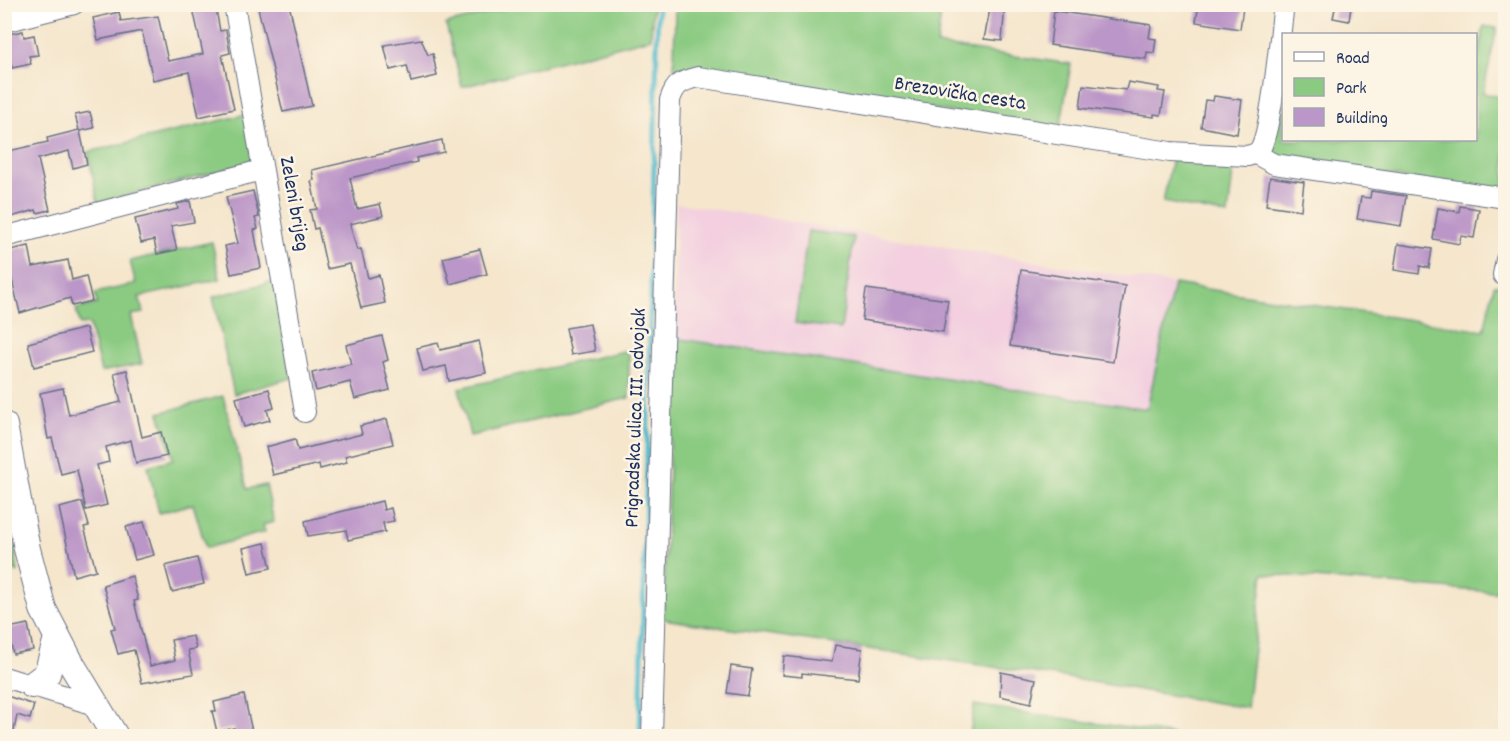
<svg xmlns="http://www.w3.org/2000/svg" width="1510" height="741" font-family="Dekko,sans-serif">
  <style>
    .built { fill: #f3cfdf }
    .green { fill: #8aca81; stroke: #527c70; stroke-width: 1.5 }
    .lines { fill: none; stroke-linecap: round; stroke-linejoin: round }
    .stream { stroke: #52bccf; stroke-width: 5 }
    .building { fill: #bb96c8 }
    .minor-casing { stroke: #676f84; stroke-width: 22 }
    .major-casing { stroke: #676f84; stroke-width: 28 }
    .minor { stroke: #fff; stroke-width: 20 }
    .major { stroke: #fff; stroke-width: 26 }
    .labels { text-anchor: middle; dominant-baseline: central; stroke-width: 5; stroke-linejoin: round; paint-order: stroke }
    .street-label { font-size: 21px; fill: #1b2f5e; stroke: #fcf5e5 }
  </style>
  <rect width="100%" height="100%" fill="#fcf5e5"/>
  <filter id="ink" filterUnits="userSpaceOnUse"><feTurbulence type="fractalNoise" baseFrequency=".0167" numOctaves="2"/><feDisplacementMap in="SourceGraphic" scale="12" xChannelSelector="R" yChannelSelector="G"/><feConvolveMatrix kernelMatrix="1 2 1 2 8 2 1 2 1" color-interpolation-filters="sRGB"/></filter>
  <filter id="wash" filterUnits="userSpaceOnUse"><feTurbulence type="fractalNoise" baseFrequency=".008" numOctaves="4" result="noise"/><feDisplacementMap in="SourceGraphic" scale="24" xChannelSelector="R" yChannelSelector="G"/><feGaussianBlur stdDeviation="1.35" result="paint"/><feColorMatrix in="noise" values="0 0 0 0 0 0 0 0 0 0 0 0 0 0 0 0 0 1.4 0 .05"/><feComposite in="paint" operator="in"/></filter>
  <g filter="url(#wash)">
    <rect width="100%" height="100%" fill="#f5e6cc"/>
    <polygon class="built" points="676,203 1174,284 1147,409 674,338"/>
    <g class="green">
      <polygon points="675,4 942,5 937,45 1071,64 1060,129 674,69"/>
      <polygon points="501,5 653,5 651,38 462,87 446,24 502,10"/>
      <polygon points="1484,26 1497,28 1483,93 1505,98 1505,194 1278,158 1267,153 1273,109 1283,111 1284,140 1476,140 1476,65"/>
      <polygon points="248,114 254,162 98,203 88,152"/>
      <polygon points="1172,158 1233,172 1228,215 1163,202"/>
      <polygon points="808,231 854,237 841,329 795,323"/>
      <polygon points="212,242 220,279 139,297 144,313 131,315 142,364 101,372 89,324 80,325 76,309 97,304 95,293 136,284 130,261"/>
      <polygon points="275,281 292,378 234,394 213,297"/>
      <polygon points="1174,284 1484,331 1494,285 1505,287 1505,593 1263,574 1247,708 1062,677 663,619 674,338 1147,409"/>
      <polygon points="629,350 629,398 470,436 459,388"/>
      <polygon points="223,396 247,489 266,485 274,522 263,525 265,532 206,548 193,504 159,513 148,466 173,459 159,413"/>
      <polygon points="5,493 6,494 18,572 5,566"/>
      <polygon points="974,705 1183,736 970,736"/>
    </g>
    <g class="lines">
      <polyline class="stream" points="640,736 658,4"/>
    </g>
    <g id="blocks">
      <g class="building">
        <polygon points="192,4 215,4 220,31 226,30 230,53 222,55 234,109 199,117 189,72 153,80 142,31 98,40 93,18 119,12 121,21 158,16 168,61 203,54"/>
        <polygon points="257,4 289,4 312,106 283,112"/>
        <polygon points="991,4 1005,4 1002,41 984,39"/>
        <polygon points="1199,4 1243,7 1240,29 1196,22"/>
        <polygon points="1336,4 1351,7 1349,21 1333,18"/>
        <polygon points="1054,11 1151,25 1149,38 1156,39 1154,53 1147,52 1146,59 1050,45"/>
        <polygon points="23,31 24,37 34,35 38,55 29,56 31,64 12,68 10,57 4,58 4,35"/>
        <polygon points="421,39 428,55 433,54 437,76 411,82 407,66 390,70 384,45"/>
        <polygon points="1128,82 1159,87 1158,91 1165,92 1161,115 1154,114 1154,117 1080,108 1083,85 1126,90"/>
        <polygon points="1214,96 1242,100 1237,134 1201,127 1205,100 1213,101"/>
        <polygon points="90,112 94,128 80,131 87,164 73,168 69,151 38,159 50,210 37,213 36,210 4,219 4,152 48,142 47,138 79,130 75,115"/>
        <polygon points="442,140 444,152 416,158 417,162 350,178 357,209 380,204 383,216 350,224 357,250 361,249 368,278 379,275 385,303 361,308 350,264 327,269 318,228 314,229 310,210 317,209 311,181 314,180 312,170"/>
        <polygon points="1270,177 1304,182 1301,210 1266,205"/>
        <polygon points="253,191 259,217 255,218 258,229 254,230 261,268 231,274 225,246 238,243 226,197"/>
        <polygon points="1371,191 1406,196 1401,226 1357,219 1361,197 1370,198"/>
        <polygon points="190,201 194,222 171,226 177,250 157,254 154,240 141,243 135,219 178,209 177,204"/>
        <polygon points="1460,206 1479,209 1474,238 1461,236 1459,244 1433,239 1438,208 1459,212"/>
        <polygon points="1398,244 1432,249 1429,268 1420,266 1419,274 1394,270"/>
        <polygon points="29,246 33,267 68,260 72,280 86,276 92,301 72,306 70,298 20,313 5,251"/>
        <polygon points="480,249 487,274 450,284 443,258"/>
        <polygon points="1021,270 1125,286 1113,362 1010,346"/>
        <polygon points="866,289 948,300 943,332 862,320"/>
        <polygon points="590,324 595,351 571,355 566,328"/>
        <polygon points="86,328 92,352 34,367 28,343"/>
        <polygon points="382,336 388,360 383,362 390,390 355,399 350,382 316,391 312,373 351,364 346,345"/>
        <polygon points="479,341 486,373 449,381 446,366 423,371 417,348 438,343 440,350"/>
        <polygon points="127,370 142,437 161,432 167,456 136,463 131,440 106,447 109,462 97,465 107,505 86,510 77,470 61,474 52,438 48,439 40,393 63,388 69,415 121,402 114,373"/>
        <polygon points="269,389 274,408 267,410 270,420 244,427 236,398"/>
        <polygon points="387,419 393,444 345,456 347,462 320,469 319,464 273,475 266,447 295,439 298,450 362,434 360,426"/>
        <polygon points="382,501 384,510 391,508 394,521 383,523 385,532 348,540 346,530 308,536 305,521"/>
        <polygon points="82,502 89,526 84,527 96,570 74,576 59,508"/>
        <polygon points="144,522 154,555 135,560 126,527"/>
        <polygon points="265,543 271,568 249,573 243,548"/>
        <polygon points="197,558 204,584 172,592 165,566"/>
        <polygon points="132,576 138,600 134,601 150,666 175,660 171,640 193,636 196,649 188,650 193,674 142,683 134,650 118,654 111,629 115,628 103,585"/>
        <polygon points="28,624 33,650 13,654 8,628"/>
        <polygon points="835,645 862,649 858,679 802,673 802,677 782,675 784,656 832,662"/>
        <polygon points="731,666 752,669 748,696 727,693"/>
        <polygon points="1001,672 1036,679 1031,703 1000,696"/>
        <polygon points="4,695 34,705 30,719 17,715 13,736 4,736"/>
        <polygon points="244,695 253,736 235,736 234,728 217,732 212,711 216,711 214,702"/>
      </g>
    </g>
  </g>
  <g filter="url(#ink)">
    <use href="#blocks" fill-opacity="0" stroke="#676f84" stroke-width="1.5"/>
    <g class="lines">
      <defs>
        <g id="minor">
          <polyline points="234,4 305,412"/>
          <polyline points="4,22 74,4"/>
          <polyline points="1256,154 1274,164 1506,198"/>
          <polyline points="4,237 262,170"/>
          <polyline points="1503,275 1506,260"/>
          <polyline points="4,677 98,706"/>
          <path d="M652,736L670,100C675,84 681,81 698,77L1170,152L1248,156C1253,154 1257,154 1260,149C1272,130 1280,33 1284,4"/>
        </g>
        <g id="major">
          <polyline points="4,425 27,549 43,609 72,665 115,736"/>
          <polyline points="32,685 47,674 57,638"/>
        </g>
      </defs>
      <use href="#minor" class="minor-casing"/>
      <use href="#major" class="major-casing"/>
      <use href="#minor" class="minor"/>
      <use href="#major" class="major"/>
    </g>
  </g>
  <g class="labels">
    <g class="street-label">
      <text transform="translate(960 95) rotate(9)">Brezovička cesta</text>
      <text transform="translate(293 204) rotate(80)">Zeleni brijeg</text>
      <text transform="translate(637 418) rotate(-88)">Prigradska ulica III. odvojak</text>
    </g>
  </g>
  <rect width="1510" height="741" fill="none" stroke="#fcf5e5" stroke-width="24"/>
  <rect x="1282" y="33" width="195" height="108" fill="#fcf5e5" stroke="#a2a6af" stroke-width="1.5"/>
  <rect x="1294" y="52" width="30" height="9" fill="#ffffff" stroke="#a2a6af" stroke-width="1.5"/>
  <text x="1336" y="63" font-size="18" fill="#1b2f5e">Road</text>
  <rect x="1294" y="78" width="30" height="18" fill="#8aca81" stroke="#a2a6af" stroke-width="1.5"/>
  <text x="1336" y="93" font-size="18" fill="#1b2f5e">Park</text>
  <rect x="1294" y="108" width="30" height="18" fill="#bb96c8" stroke="#a2a6af" stroke-width="1.5"/>
  <text x="1336" y="123" font-size="18" fill="#1b2f5e">Building</text>
</svg>
